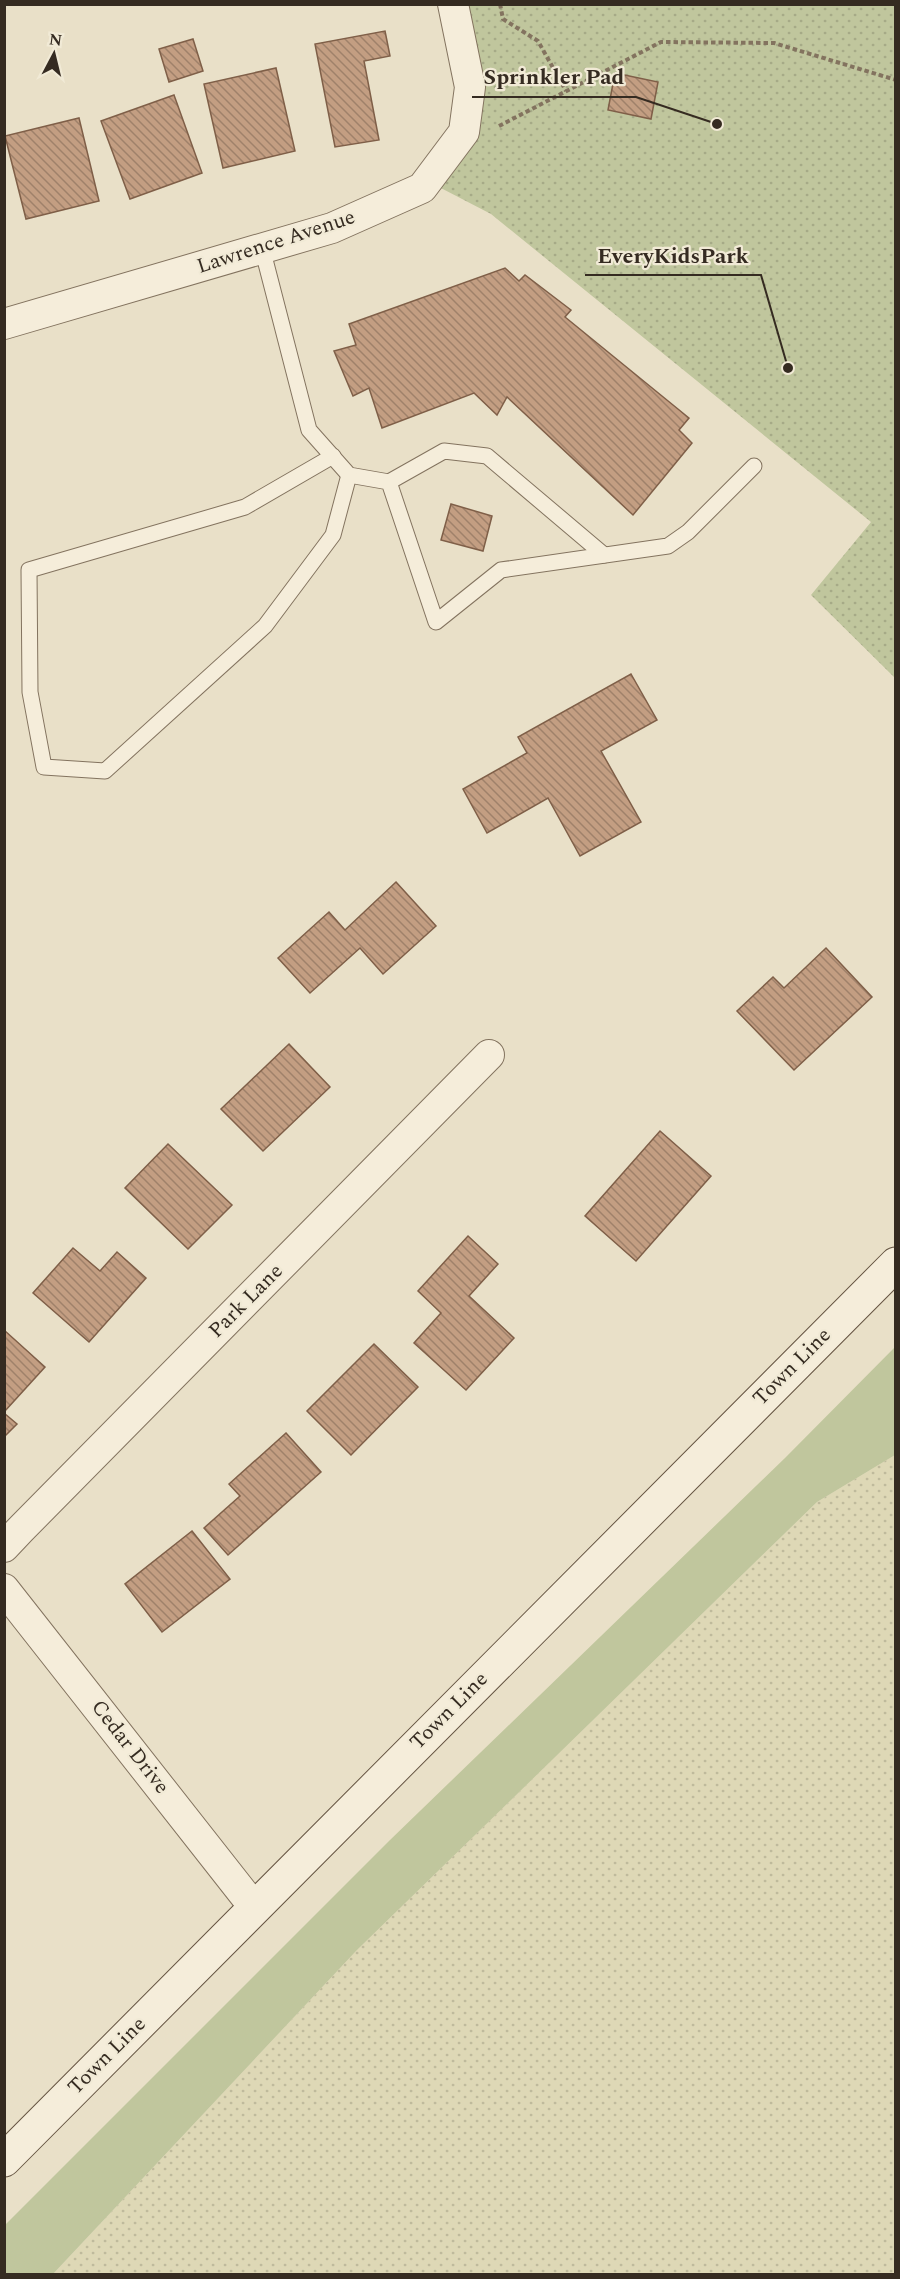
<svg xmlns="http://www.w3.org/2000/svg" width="900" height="2279" font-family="Spectral,serif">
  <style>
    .farmland { fill: url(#farmland-dots) }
    .grass { fill: #c0c69d }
    .park { fill: url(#park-dots) }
    .building { fill: url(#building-back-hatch); stroke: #7f5f48; stroke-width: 1.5 }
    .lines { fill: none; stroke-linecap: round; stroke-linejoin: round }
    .service-casing { stroke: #83735f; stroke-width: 17 }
    .minor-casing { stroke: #83735f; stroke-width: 32 }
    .secondary-casing { stroke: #655442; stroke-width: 35 }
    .path { stroke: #83735f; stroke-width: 4; stroke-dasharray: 4.5 3; stroke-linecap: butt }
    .service { stroke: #f5edda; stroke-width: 15 }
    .minor { stroke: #f5edda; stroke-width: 30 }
    .secondary { stroke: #f5edda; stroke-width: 33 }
    .labels { text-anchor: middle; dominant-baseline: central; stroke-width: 4.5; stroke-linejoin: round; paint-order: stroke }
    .street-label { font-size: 21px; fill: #352b21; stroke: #f1ead6 }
    .leader { fill: none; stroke: #352b21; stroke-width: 2 }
    .callout-dot { fill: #352b21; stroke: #f1ead6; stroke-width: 2 }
    .callout-label { font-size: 22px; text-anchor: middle; font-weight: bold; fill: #352b21; stroke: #f1ead6; stroke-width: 4.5; stroke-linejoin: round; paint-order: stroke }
  </style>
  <defs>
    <pattern id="farmland-dots" width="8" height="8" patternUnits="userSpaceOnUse" patternTransform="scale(1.5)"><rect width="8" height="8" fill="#ded8b6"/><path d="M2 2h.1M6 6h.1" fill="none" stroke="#bfba9c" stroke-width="1.8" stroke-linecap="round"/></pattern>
    <pattern id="park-dots" width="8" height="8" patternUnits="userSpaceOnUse" patternTransform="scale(1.5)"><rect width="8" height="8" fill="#c0c69d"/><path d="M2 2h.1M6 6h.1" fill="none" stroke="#a6aa87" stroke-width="1.8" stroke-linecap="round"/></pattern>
    <pattern id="building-back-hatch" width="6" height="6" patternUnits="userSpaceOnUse" patternTransform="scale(1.5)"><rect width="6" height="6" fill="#c39e82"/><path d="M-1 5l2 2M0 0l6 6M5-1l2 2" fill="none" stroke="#9f816a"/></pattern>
  </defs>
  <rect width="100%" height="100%" fill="#e9e0c8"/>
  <polygon class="farmland" points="895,1455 895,2274 53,2274 357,1950 817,1502"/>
  <polygon class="grass" points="895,1347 895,1455 817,1502 357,1950 53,2274 5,2274 5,2225 390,1840 785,1458"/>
  <polygon class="park" points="462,5 895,5 895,678 811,595 871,522 491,214 437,186 474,134"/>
  <g class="building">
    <polygon points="385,31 390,56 364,61 379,140 335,147 315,44"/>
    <polygon points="193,39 203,71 169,82 159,49"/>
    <polygon points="276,68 295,151 223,168 204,84"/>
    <polygon points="615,73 658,82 651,119 608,110"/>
    <polygon points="174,95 202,173 130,199 101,121"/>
    <polygon points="79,118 99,201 26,219 5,136"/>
    <polygon points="505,268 519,281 525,275 571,310 565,317 689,418 679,430 692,443 633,515 507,397 497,415 474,393 382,428 369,388 353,396 334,351 356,345 349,324"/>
    <polygon points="451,504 492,516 483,551 441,540"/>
    <polygon points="631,674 657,720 601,751 641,822 580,856 548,798 487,833 463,789 527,753 518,737"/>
    <polygon points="396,882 436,926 383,974 360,948 310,993 278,958 329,912 345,930"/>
    <polygon points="826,948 872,997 794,1070 737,1011 773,977 784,988"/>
    <polygon points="289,1044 330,1087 263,1151 221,1109"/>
    <polygon points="660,1131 711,1176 636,1261 585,1216"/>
    <polygon points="168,1144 232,1205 188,1249 125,1188"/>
    <polygon points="468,1236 498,1264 469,1296 514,1338 466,1390 414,1343 441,1313 418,1291"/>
    <polygon points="73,1248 100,1271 117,1252 146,1278 89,1342 33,1293"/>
    <polygon points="4,1330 45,1367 4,1412"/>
    <polygon points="374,1344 418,1387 351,1455 307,1411"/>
    <polygon points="4,1413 17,1424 4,1437"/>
    <polygon points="286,1433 321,1472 228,1555 204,1528 240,1496 229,1484"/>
    <polygon points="192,1531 230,1579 162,1632 125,1584"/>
  </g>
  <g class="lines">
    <defs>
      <g id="service">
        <polyline points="262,248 309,430 349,475 389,482 436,622 501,570 668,546 688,532 754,466"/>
        <polyline points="333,456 245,507 29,570 30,692 44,767 105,771 265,626 333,535 349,475"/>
        <polyline points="389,482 444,451 487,456 604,555"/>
      </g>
      <g id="minor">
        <polyline points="4,324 332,228 422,188 464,132 470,87 453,4"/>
        <polyline points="4,1547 21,1529 489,1055"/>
        <polyline points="4,1589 254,1907"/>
      </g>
      <polyline id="secondary" points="4,2160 896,1264"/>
    </defs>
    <use href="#service" class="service-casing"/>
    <use href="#minor" class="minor-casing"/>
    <use href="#secondary" class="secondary-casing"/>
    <g class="path">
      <polyline points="500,4 503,19 538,41 566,91"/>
      <polyline points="499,126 661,42 774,43 896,80"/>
    </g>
    <use href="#service" class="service"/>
    <use href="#minor" class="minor"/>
    <use href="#secondary" class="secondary"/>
  </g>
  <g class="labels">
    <g class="street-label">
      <text transform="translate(276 242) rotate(-18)">Lawrence Avenue</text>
      <text transform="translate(246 1301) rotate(-45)">Park Lane</text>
      <text transform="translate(792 1367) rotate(-45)">Town Line</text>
      <text transform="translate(449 1711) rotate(-45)">Town Line</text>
      <text transform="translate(130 1747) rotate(52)">Cedar Drive</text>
      <text transform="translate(107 2056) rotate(-45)">Town Line</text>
    </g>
  </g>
  <path class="leader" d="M717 124L636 97H472M788 368L761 275H585"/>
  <g class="callout-dot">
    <circle cx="717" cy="124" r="6"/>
    <circle cx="788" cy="368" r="6"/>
  </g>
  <g class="callout-label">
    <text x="554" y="84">Sprinkler Pad</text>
    <text x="673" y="263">EveryKidsPark</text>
  </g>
  <rect width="900" height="2279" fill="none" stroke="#352b21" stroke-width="12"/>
  <g transform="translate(54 54) rotate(7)" stroke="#f1ead6" stroke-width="4.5" paint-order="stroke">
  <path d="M0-4.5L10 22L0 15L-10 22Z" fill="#352b21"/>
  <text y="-9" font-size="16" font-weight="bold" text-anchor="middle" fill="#352b21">N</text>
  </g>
</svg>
